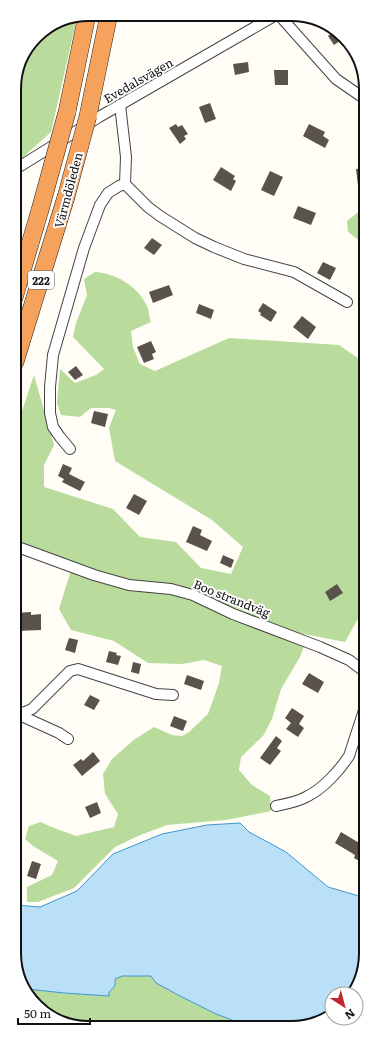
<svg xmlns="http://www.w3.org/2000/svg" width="380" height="1042" font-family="Literata,serif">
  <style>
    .forest { fill: #b9dc9c }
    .water { fill: #b9e0f7; stroke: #3f96cf }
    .building { fill: #5a524d }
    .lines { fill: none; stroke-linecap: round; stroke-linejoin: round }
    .minor-casing { stroke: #444; stroke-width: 12 }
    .motorway-casing { stroke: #222; stroke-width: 18 }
    .minor { stroke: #fff; stroke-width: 10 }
    .motorway { stroke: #f5a25d; stroke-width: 17 }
    .motorway-bridge-casing { stroke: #222; stroke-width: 18; stroke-linecap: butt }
    .motorway-bridge { stroke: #f5a25d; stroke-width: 17 }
    .labels { text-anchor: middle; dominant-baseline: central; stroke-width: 4; stroke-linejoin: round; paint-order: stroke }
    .shield { fill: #fff; stroke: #585858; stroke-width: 1 }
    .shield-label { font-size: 11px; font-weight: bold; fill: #111 }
    .street-label { font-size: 12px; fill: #111; stroke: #fff }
    .rim { fill: none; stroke: #111; stroke-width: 2 }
  </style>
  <rect width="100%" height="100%" fill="#fffdf5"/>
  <g class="forest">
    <polygon points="71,21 76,22 51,132 21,159 14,164 14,83 22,55 39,33"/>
    <polygon points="361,210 365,211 365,245 348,232 347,221"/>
    <path d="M95,272C115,273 137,286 146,304C149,309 149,317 151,322L131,331L133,347L140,364L155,371L229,338L339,345L365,363V409L360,420L365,431V606L345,642L294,632L233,613L194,592L129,581L95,571L15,541V432L34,375L54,445L44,465V487L113,509L140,537L176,542L201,568L231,574L243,547L212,520L115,461L109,428L116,410L109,408H91L80,417L61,415L57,403L60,369L75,383L96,375L104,369L73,337L76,323L87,295L84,279Z"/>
    <polygon points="71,570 169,592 192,600 305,644 300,657 281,689 272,719 263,736 241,757 239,770 252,785 270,796 271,811 226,820 167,825 138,836 115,847 74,888 38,902 27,902 27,887 52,875 58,861 33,846 25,839 29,826 41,822 49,826 76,836 114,827 118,814 105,794 103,774 112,759 135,739 154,727 172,735 182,736 189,732 208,714 219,683 222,666 204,660 182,664 148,663 114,641 71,630 59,609"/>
    <path d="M122,976H151L156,983L182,997L216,1014L251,1027H74L36,1006L27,989L64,993L109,996V992C114,988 116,986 115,979Z"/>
  </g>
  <path class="water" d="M240,823L249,832L286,852L328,887L366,898V958L351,994H332V1012L306,1027H251L216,1014L182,997L156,983L151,976H122L115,979C116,986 114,988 109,992V996L64,993L27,989L15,968V905L40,907L77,891L113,854L162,834L207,825Z"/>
  <g class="building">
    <polygon points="335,31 341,34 344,38 334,45 328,36"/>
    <polygon points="248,62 249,72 235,75 233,64"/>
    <polygon points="274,70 288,70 288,85 275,85"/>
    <polygon points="210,103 216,119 205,123 199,107"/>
    <polygon points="176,124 178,127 182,125 188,134 184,136 186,139 180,144 169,128"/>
    <polygon points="309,124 325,132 323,136 329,140 325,148 303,136"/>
    <polygon points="221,167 235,176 233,179 236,181 231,191 213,180"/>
    <polygon points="365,168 365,184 358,185 356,169"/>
    <polygon points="270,171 283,177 274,196 261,190"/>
    <polygon points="298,206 316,213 311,225 293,218"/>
    <polygon points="152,238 162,245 154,255 144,248"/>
    <polygon points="323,262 336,268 330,280 317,273"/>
    <polygon points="169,285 173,295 153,303 149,292"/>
    <polygon points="263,303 277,312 271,322 260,315 261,313 258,311"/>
    <polygon points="199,304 214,310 211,319 196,313"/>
    <polygon points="302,316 316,327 308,339 293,327"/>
    <polygon points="151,341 156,352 152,354 154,359 144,363 137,347"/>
    <polygon points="76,366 83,375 75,380 68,372"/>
    <polygon points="94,411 108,414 105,427 91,423"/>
    <polygon points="63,464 72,468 69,474 85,482 80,491 62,482 64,479 58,476"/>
    <polygon points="134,494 147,501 139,515 126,508"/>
    <polygon points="193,526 202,530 200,535 212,541 207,551 186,542"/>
    <polygon points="223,555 234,560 231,568 220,563"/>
    <polygon points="337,584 343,593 330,601 325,592"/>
    <polygon points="31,612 31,615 41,614 41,630 16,631 15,613"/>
    <polygon points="69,638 78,640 75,653 65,650"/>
    <polygon points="109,651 117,653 116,655 121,656 118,665 106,662"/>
    <polygon points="133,662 141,664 139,674 131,672"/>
    <polygon points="309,673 324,682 318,693 302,684"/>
    <polygon points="187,675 204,681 201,690 184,684"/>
    <polygon points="90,695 100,700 94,710 84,705"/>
    <polygon points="292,708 304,716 299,724 304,728 298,737 286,729 291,723 285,718"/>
    <polygon points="174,716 187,721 183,731 170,726"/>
    <polygon points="276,736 282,741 277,748 281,751 270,765 260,758"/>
    <polygon points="93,752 100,761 82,776 73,765 81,759 83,761"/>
    <polygon points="97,802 101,813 90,818 85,807"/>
    <polygon points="341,832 366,847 366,865 354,858 355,855 335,843"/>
    <polygon points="32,861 41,864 36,879 27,876"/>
  </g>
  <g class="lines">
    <defs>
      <g id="minor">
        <polyline points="279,15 336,79 365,99"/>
        <polyline points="120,105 126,157 125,184 148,207 160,216 195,238 214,247 244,259 294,272 347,302"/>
        <polyline points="14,170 99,117 276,15"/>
        <polyline points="70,449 60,437 53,427 50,413 50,387 53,355 84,248 100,205 108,193 119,186 125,184"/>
        <polyline points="15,546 94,575 129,585 171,589 193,595 233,614 320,647 349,660 365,672"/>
        <polyline points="15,713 25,712 32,709 70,671 78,669 156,694 173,695"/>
        <polyline points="15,713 59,733 68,739"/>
        <path d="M276,806C286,804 297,802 306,797C323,789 339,771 349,756L365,707"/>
      </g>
      <g id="motorway">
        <polyline points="67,112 87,15"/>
        <polyline points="88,116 109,14"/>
        <polyline points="14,298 40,210"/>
        <polyline points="15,362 66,197"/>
      </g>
    </defs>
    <use href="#minor" class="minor-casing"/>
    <use href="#motorway" class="motorway-casing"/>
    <use href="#minor" class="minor"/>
    <use href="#motorway" class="motorway"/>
    <defs>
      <g id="motorway-bridge">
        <polyline points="66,197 88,116"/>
        <polyline points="40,210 67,112"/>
      </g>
    </defs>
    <use href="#motorway-bridge" class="motorway-bridge-casing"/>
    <use href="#motorway-bridge" class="motorway-bridge"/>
  </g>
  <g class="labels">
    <rect class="shield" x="28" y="271" width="26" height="18" rx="3"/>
    <g class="shield-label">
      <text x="41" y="280">222</text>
    </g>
    <g class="street-label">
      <text transform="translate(138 80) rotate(-30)">Evedalsvägen</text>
      <text transform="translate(68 190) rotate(-75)">Värmdöleden</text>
      <text transform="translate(232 598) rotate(22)">Boo strandväg</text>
    </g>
  </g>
  <path d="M0 0H380V1042H0ZM89 21H291A68 68 0 0 1 359 89V953A68 68 0 0 1 291 1021H89A68 68 0 0 1 21 953V89A68 68 0 0 1 89 21Z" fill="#fff" fill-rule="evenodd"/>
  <path class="rim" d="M89 21H291A68 68 0 0 1 359 89V953A68 68 0 0 1 291 1021H89A68 68 0 0 1 21 953V89A68 68 0 0 1 89 21Z"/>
  <g transform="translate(344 1006) rotate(144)"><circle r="19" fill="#ffffff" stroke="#a0a0a0"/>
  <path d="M0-3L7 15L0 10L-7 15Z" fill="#c4262e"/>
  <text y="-6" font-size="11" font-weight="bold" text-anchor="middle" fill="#111111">N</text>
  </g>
  <path d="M18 1018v6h72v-6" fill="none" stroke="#111111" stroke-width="2"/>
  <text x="24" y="1018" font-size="12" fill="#111111" stroke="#ffffff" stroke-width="3" paint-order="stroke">50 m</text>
</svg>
